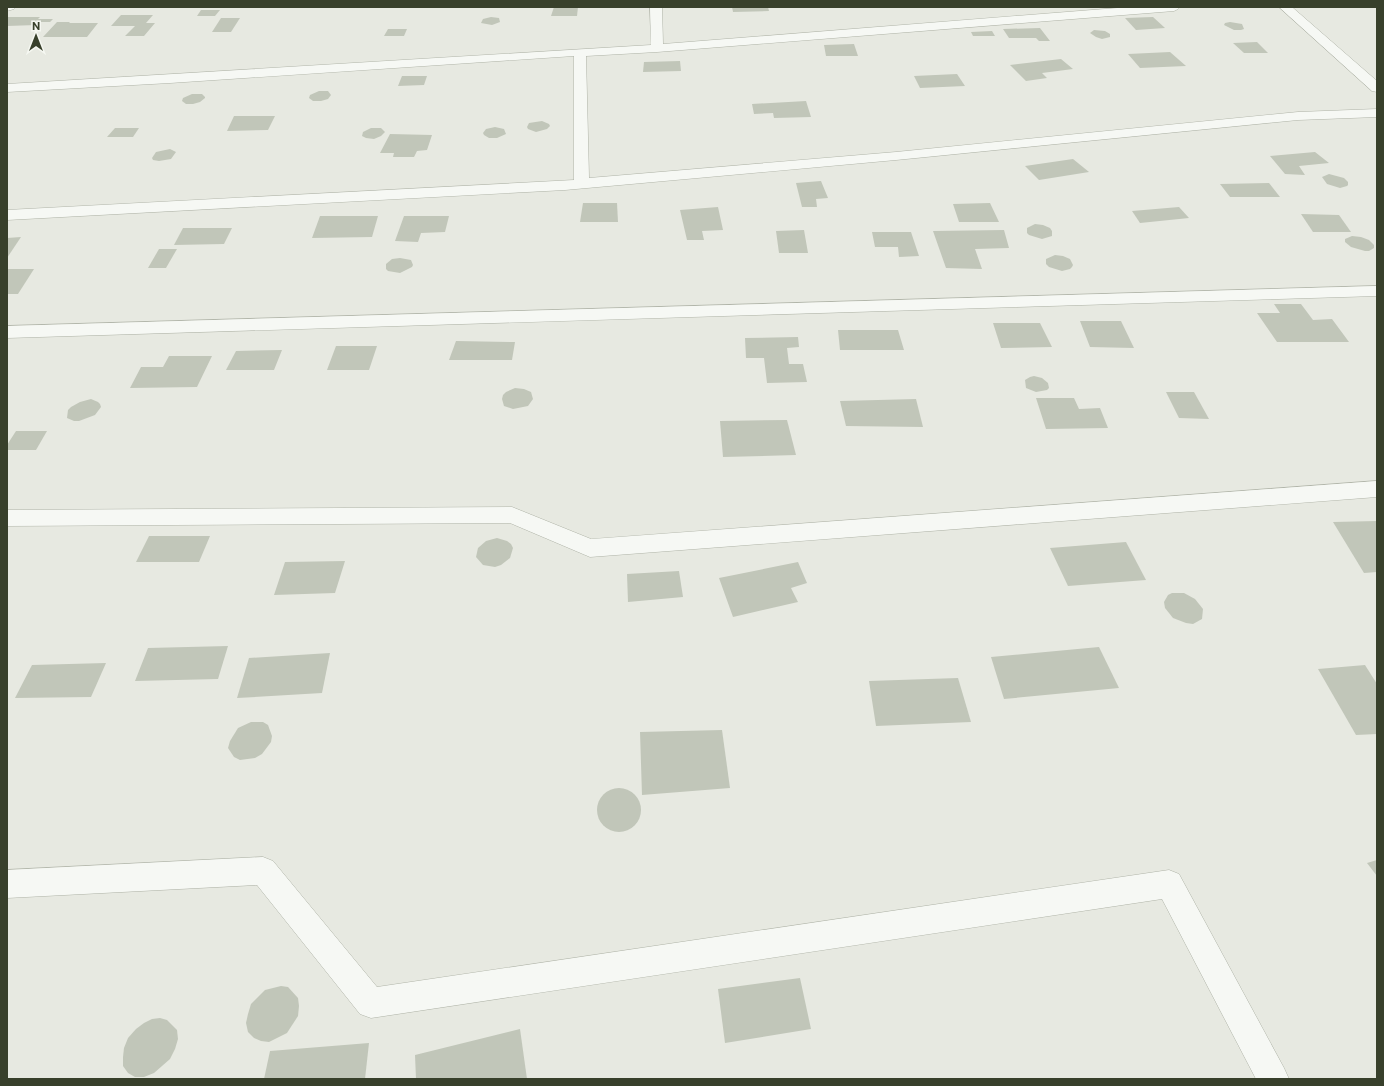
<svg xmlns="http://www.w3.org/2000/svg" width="1384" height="1086" font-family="Commissioner,sans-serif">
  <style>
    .building { fill: #c1c6b9 }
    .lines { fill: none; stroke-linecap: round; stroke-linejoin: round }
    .minor-casing { stroke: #afb3a7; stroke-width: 1 }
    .minor { fill: #f6f8f4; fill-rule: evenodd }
  </style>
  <rect width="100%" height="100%" fill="#e7e9e1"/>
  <g class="building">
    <polygon points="554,7 578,7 577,16 551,16"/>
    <polygon points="732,7 768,7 769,11 733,12"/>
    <polygon points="201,10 220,10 215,16 197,16"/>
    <polygon points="121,15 153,15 146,23 155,23 144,36 125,36 135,26 111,26"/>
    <polygon points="7,17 40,17 38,19 53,19 50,22 39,22 36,25 7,26"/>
    <polygon points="491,17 499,18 500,22 492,25 481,23 483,19"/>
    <polygon points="1153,17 1165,28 1136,30 1125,18"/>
    <polygon points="221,18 240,18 231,32 212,32"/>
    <polygon points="57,22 70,22 69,23 98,23 87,37 43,37"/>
    <polygon points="1230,22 1242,24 1244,29 1241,30 1234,30 1224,25 1225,23"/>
    <polygon points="1040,28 1050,41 1039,41 1036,38 1009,38 1003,29"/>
    <polygon points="388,29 407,29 404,36 384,36"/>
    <polygon points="1094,30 1105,31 1110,34 1110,37 1102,39 1096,37 1090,33"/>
    <polygon points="992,31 995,36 973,36 971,32"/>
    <polygon points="1257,42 1268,53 1244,53 1233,43"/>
    <polygon points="854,44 858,56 826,56 824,45"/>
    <polygon points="1170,52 1186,66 1140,68 1128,54"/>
    <polygon points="1061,59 1073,69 1042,73 1047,78 1026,81 1010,65"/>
    <polygon points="680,61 681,71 643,72 644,62"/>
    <polygon points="957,74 965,86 920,88 914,76"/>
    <polygon points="402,76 427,76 424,85 398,86"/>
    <polygon points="319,91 328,91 331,95 328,99 321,101 313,101 309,98 310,95"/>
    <polygon points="192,94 202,94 205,97 205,98 200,102 193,104 186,104 182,101 183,98"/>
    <polygon points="806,101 811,117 774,118 773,113 754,114 752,104"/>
    <polygon points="234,116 275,116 268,130 227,131"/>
    <polygon points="542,121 549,124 550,126 547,129 536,132 528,129 527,127 529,123"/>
    <polygon points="495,127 504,129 506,134 497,138 489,138 484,135 483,133 486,129"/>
    <polygon points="115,128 139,128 133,137 107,137"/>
    <polygon points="371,128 381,128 385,132 381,136 374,139 366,138 362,136 363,132"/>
    <polygon points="390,134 432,135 427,150 417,151 414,157 393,157 394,153 380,153"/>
    <polygon points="170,149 176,152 171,159 159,161 153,160 152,158 156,152"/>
    <polygon points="1315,152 1329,163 1299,166 1305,175 1285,174 1270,156"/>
    <polygon points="1073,159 1089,172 1039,180 1025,166"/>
    <polygon points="1329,174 1344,178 1348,182 1348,185 1347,186 1340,188 1327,184 1322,177"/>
    <polygon points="821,181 828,198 816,199 817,207 802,207 796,183"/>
    <polygon points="1269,183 1280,197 1230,197 1220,184"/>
    <polygon points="583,203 617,203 618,222 580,222"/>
    <polygon points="990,203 999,222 959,222 953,204"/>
    <polygon points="718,207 723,230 702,231 704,240 687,240 680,210"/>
    <polygon points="1179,207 1189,218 1140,223 1132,211"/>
    <polygon points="1301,214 1339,215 1351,232 1313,232"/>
    <polygon points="320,216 378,216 372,237 312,238"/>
    <polygon points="404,216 449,216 445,232 421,233 418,242 395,241"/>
    <polygon points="1035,224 1043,225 1050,228 1052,231 1052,236 1042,239 1029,235 1027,233 1027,228"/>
    <polygon points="183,228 232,228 224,244 174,245"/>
    <polygon points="804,230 808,253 779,253 776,231"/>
    <polygon points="1004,230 1009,248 975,249 982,269 946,268 933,231"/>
    <polygon points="872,232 911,232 919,256 899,257 898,247 875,247"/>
    <polygon points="1352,236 1361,237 1369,240 1374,245 1374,248 1369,251 1365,251 1351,247 1345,242 1345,239"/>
    <polygon points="21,237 7,258 7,238"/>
    <polygon points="159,249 177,249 166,268 148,268"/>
    <polygon points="1055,255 1063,256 1070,259 1073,265 1072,267 1070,269 1062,271 1049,267 1046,264 1046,259"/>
    <polygon points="400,258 411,260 413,265 412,267 400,273 388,271 386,269 386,264 392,259"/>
    <polygon points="7,269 34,269 18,294 7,294"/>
    <polygon points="1274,304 1301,304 1313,320 1332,319 1349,342 1277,342 1257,313 1280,313"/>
    <polygon points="1080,321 1121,321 1134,348 1090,347"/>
    <polygon points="993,323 1040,323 1052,347 1001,348"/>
    <polygon points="838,330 898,330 904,350 840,350"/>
    <polygon points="798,337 799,347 787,348 789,364 803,364 807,382 767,383 764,358 746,358 745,338"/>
    <polygon points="456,341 515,342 512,360 449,360"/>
    <polygon points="336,346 377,346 369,370 327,370"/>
    <polygon points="282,350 274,370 226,370 236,351"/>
    <polygon points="169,356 212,356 197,387 130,388 141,367 163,367"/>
    <polygon points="1034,376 1042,378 1048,383 1049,388 1047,390 1036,392 1026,388 1025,380 1030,377"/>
    <polygon points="515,388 524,389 531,392 533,399 528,406 513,409 504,406 502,399 503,395 506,392"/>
    <polygon points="1166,392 1194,392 1209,419 1179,418"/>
    <polygon points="1036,398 1074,398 1079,409 1100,408 1108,428 1046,429"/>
    <polygon points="91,399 98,402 100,404 101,407 95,415 79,421 74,421 67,418 68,410 71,407 80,402"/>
    <polygon points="916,399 923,427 846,426 840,401"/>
    <polygon points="787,420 796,455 723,457 720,421"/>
    <polygon points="16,431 47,431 36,450 7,450 7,445"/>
    <polygon points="1377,521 1377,572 1364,573 1333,522"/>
    <polygon points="149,536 210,536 199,562 136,562"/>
    <polygon points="497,538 507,541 511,544 513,548 510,558 501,565 495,567 483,565 476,557 478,548 486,541"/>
    <polygon points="1126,542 1146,580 1068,586 1050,548"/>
    <polygon points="345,561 335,593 274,595 285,562"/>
    <polygon points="798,562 807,583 791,588 798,602 733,617 719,578"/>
    <polygon points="679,571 683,597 628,602 627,574"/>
    <polygon points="1172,593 1184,593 1195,599 1203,609 1202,619 1193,624 1186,623 1173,618 1165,608 1164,602 1168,595"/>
    <polygon points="228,646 218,679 135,681 148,648"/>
    <polygon points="1099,647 1119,688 1004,699 991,657"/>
    <polygon points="330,653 322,693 237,698 249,658"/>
    <polygon points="106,663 91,697 15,698 32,665"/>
    <polygon points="1365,665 1377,684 1377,734 1356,735 1318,669"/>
    <polygon points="958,678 971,722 876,726 869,681"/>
    <polygon points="251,722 263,722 268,725 272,736 271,742 262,754 255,758 240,760 234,757 228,748 230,741 238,728"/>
    <polygon points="722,730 730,788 642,795 640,732"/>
    <circle cx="619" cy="810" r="22"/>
    <polygon points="1377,860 1377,876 1367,863"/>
    <polygon points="800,978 811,1029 725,1043 718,989"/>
    <polygon points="281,986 288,987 298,998 299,1006 298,1016 287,1033 269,1042 261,1041 254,1038 248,1032 246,1023 248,1014 251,1004 265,990"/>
    <polygon points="160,1018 167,1020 177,1030 178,1039 175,1049 170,1059 154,1073 144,1077 135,1077 128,1073 123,1066 123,1057 124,1048 128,1038 136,1029 144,1023 152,1019"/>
    <polygon points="520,1029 527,1079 416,1079 415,1055"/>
    <polygon points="369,1043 365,1079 264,1079 270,1051"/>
  </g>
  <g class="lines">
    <defs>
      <g id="minor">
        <polygon points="7,7 16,7 14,9 7,11"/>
        <polygon points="650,7 662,7 663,44 1130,7 1180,7 1178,9 1174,11 657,52 586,56 589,178 896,152 1298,112 1377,109 1377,117 1298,120 896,160 565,190 7,220 7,210 574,180 574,56 170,83 7,92 7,84 651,45"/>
        <polygon points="1279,7 1292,7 1377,81 1377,92 1372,91"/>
        <polygon points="1377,286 1377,296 7,338 7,326"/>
        <polygon points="1377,481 1377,497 590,557 510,523 7,526 7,510 512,507 591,539"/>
        <polygon points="263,857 273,861 377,987 1169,870 1179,874 1284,1068 1289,1079 1256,1079 1162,899 371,1018 360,1014 257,885 7,898 7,870"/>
      </g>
    </defs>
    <use href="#minor" class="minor-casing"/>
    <use href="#minor" class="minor"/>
  </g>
  <rect width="1384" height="1086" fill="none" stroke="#38402b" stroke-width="16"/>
  <g transform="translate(36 36)" stroke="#f5f7f1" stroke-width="3" paint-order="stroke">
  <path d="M0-3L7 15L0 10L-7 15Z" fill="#38402b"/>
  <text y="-6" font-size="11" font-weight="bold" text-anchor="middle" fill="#38402b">N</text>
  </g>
</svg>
